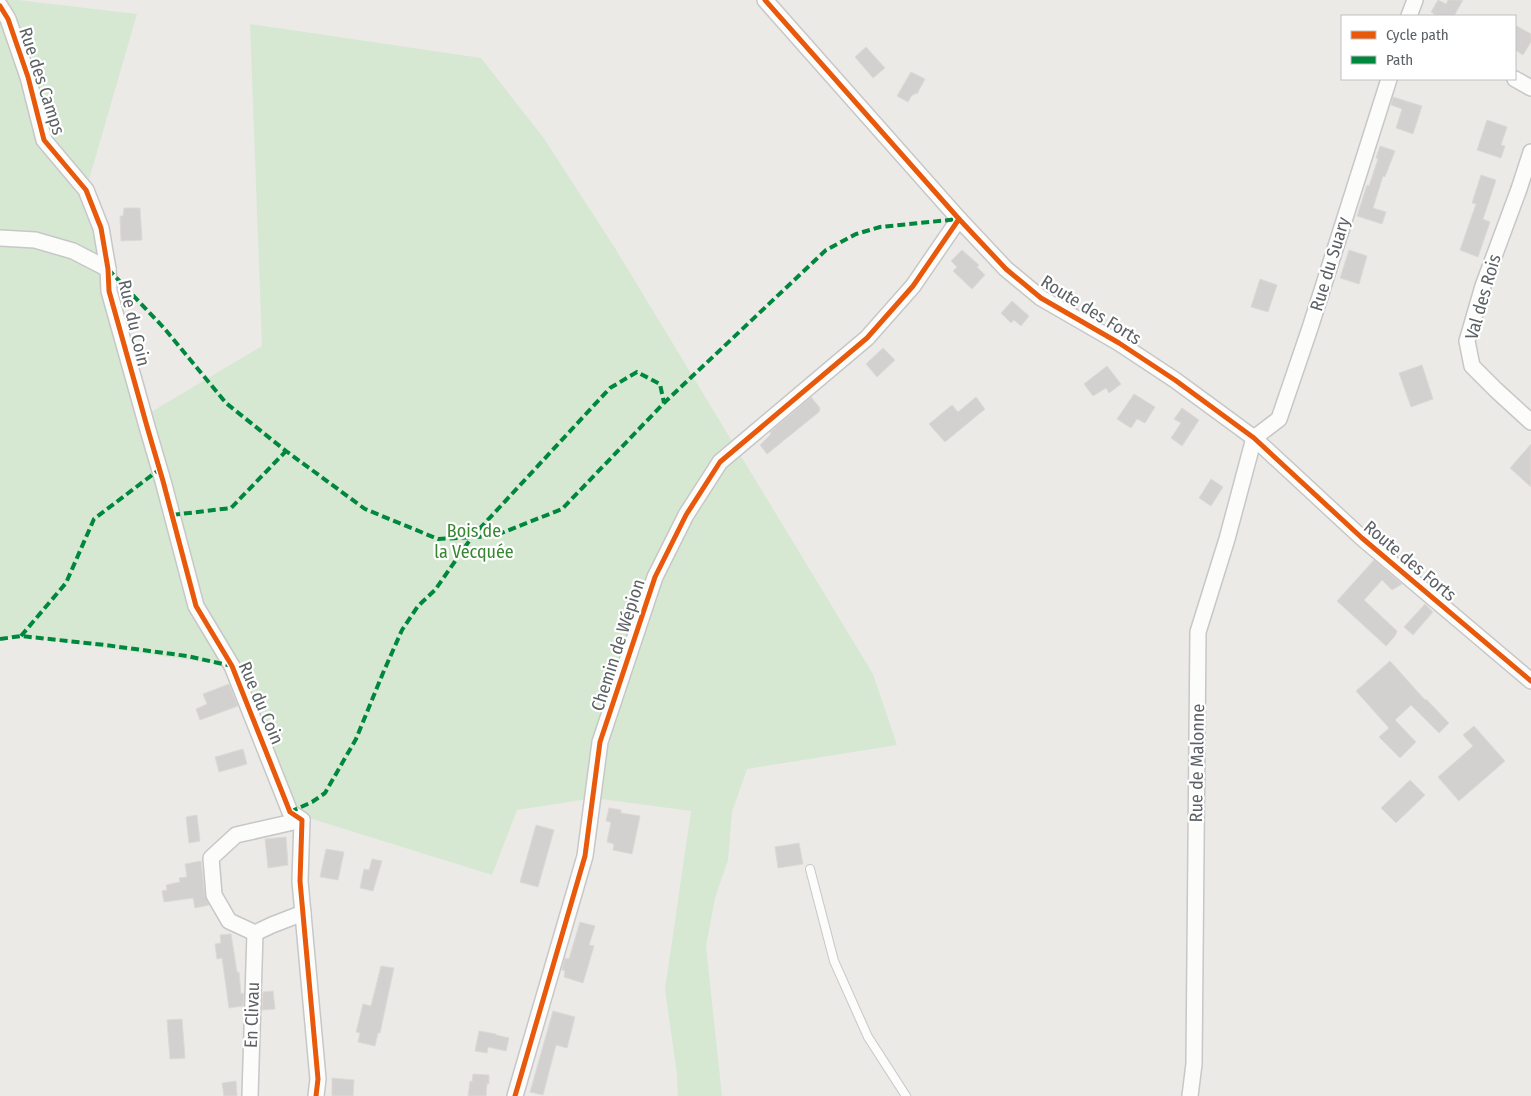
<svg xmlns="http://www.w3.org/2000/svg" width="1531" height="1096" font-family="'Fira Sans Condensed',sans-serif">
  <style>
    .green { fill: #d6e8d2 }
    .building { fill: #d3d1cf; stroke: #dcd9d6 }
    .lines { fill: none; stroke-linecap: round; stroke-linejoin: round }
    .service-casing { stroke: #c7c7c8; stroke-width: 10 }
    .minor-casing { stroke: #c7c7c8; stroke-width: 18 }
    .service { stroke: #fcfcfb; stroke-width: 8 }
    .minor { stroke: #fcfcfb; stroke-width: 15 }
    .quiet { stroke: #00873e; stroke-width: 4; stroke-dasharray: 8 4; stroke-linecap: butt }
    .cycleway-casing { stroke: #fff; stroke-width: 8 }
    .cycleway { stroke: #e8590c; stroke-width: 5 }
    .labels { text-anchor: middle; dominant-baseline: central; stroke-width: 4.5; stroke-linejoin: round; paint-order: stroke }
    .street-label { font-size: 18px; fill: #5c6165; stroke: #fff }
    .park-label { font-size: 18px; fill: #398632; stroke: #fff }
  </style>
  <rect width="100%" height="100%" fill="#eceae7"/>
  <polygon class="green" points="0,0 18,0 137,14 86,190 146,415 262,346 250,24 481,58 543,137 615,248 873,674 897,745 747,769 732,812 728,860 715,898 706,946 722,1096 678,1096 677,1075 665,989 691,811 594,798 517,810 492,875 290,812 232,666 21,636 0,639"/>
  <g class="building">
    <polygon points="1438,0 1446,4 1448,0 1463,0 1454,16 1437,16 1431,12"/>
    <polygon points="1515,25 1531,34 1531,42 1523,55 1515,50"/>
    <polygon points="866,47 885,68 873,78 855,57"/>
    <polygon points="911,72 925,79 917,94 915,93 914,95 912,95 908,102 897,96"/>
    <polygon points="1393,97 1422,106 1413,134 1396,128 1402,109 1391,105"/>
    <polygon points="1487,120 1507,127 1501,145 1505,146 1501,158 1477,150"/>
    <polygon points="1380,146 1395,151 1385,177 1383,176 1373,208 1386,212 1382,224 1357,216 1367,185 1369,186 1378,159 1376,158"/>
    <polygon points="1481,175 1496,180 1483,219 1490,222 1478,257 1460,250 1476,204 1472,203"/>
    <polygon points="124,208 140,208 142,240 121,241 120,216 123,216"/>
    <polygon points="962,250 979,265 977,267 985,275 972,289 953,271 957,267 951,261"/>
    <polygon points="1349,250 1367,256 1359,284 1340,278"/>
    <polygon points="1260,279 1277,285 1268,312 1251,307"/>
    <polygon points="1012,301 1029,316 1021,326 1014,320 1011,323 1001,313"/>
    <polygon points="883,348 895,360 877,377 866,364"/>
    <polygon points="1422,365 1433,399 1411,407 1399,373"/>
    <polygon points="1107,366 1121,384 1109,393 1106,388 1093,396 1084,384"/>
    <polygon points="1134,394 1155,407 1145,423 1137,419 1131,428 1117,419"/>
    <polygon points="811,397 820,408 819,412 767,454 760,445 771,434 770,432"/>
    <polygon points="976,397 985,409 945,442 929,424 952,405 958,412"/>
    <polygon points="1182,408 1199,420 1182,446 1171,438 1181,423 1174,419"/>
    <polygon points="1531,444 1531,487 1510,468"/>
    <polygon points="1211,479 1223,487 1211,506 1199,498"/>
    <polygon points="1374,560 1402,584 1392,590 1382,580 1364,600 1397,631 1395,636 1386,646 1337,601"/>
    <polygon points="1425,604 1433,612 1413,635 1404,627"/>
    <polygon points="1390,661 1425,700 1426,699 1449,723 1439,733 1411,705 1395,720 1416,742 1400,758 1379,737 1389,728 1356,691"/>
    <polygon points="229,684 238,706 200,720 196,709 207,704 203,694"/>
    <polygon points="1474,726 1505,761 1459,801 1438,777 1473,746 1463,735"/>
    <polygon points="243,749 247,764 219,772 215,757"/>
    <polygon points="1410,780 1425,795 1396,823 1381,808"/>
    <polygon points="609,808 621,810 621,813 640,816 632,854 613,850 614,844 607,842 611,822 606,821"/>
    <polygon points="197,815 200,841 189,843 186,817"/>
    <polygon points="536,825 554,830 538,887 520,882"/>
    <polygon points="286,837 288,865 268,868 265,839"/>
    <polygon points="799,843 803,864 778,868 775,847"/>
    <polygon points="326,849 344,852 338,880 320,877"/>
    <polygon points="372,859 382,861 373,891 360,888 364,869 369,870"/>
    <polygon points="201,861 205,896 209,905 195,908 193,898 164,902 162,891 167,890 166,885 180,882 179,878 187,877 185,864"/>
    <polygon points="580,922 595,926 589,945 594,946 583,983 564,977 565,971 562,970 565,958 569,959"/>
    <polygon points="231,934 237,972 239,972 241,994 244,993 243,1006 229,1008 222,958 217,959 215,944 221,943 220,935"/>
    <polygon points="381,966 394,968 380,1033 378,1033 375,1046 358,1042 360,1033 356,1032 363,1004 371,1006"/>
    <polygon points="273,991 275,1009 262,1010 263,992"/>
    <polygon points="553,1011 575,1017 567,1048 556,1045 543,1095 530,1092"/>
    <polygon points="182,1019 185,1058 170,1059 167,1020"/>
    <polygon points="479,1031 496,1034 496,1035 509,1038 506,1051 488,1047 487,1053 475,1051"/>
    <polygon points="473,1074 489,1075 489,1084 487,1084 486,1096 468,1096 470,1081 472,1082"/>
    <polygon points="332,1078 354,1080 353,1096 332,1096"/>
    <polygon points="236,1081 237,1096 224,1096 222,1083"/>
  </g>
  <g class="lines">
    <defs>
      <polyline id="service" points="810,869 834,961 868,1037 906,1096"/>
      <g id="minor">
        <polyline points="765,0 959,219 1006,269 1041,298 1119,343 1175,380 1254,438 1362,538 1531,681"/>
        <polyline points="0,6 8,19 28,77 44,140 86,190 101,228 108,269 109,291 148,430 163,481 196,606 232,666 290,812 302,820 300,881 318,1079 316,1096"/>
        <polyline points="1409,16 1415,0"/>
        <polyline points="1515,79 1531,88"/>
        <polyline points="1531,152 1519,189 1483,286 1467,341 1472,366 1496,390 1531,422"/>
        <polyline points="0,238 35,240 73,251 108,269"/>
        <polyline points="255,933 229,921 214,895 211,858 236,835 302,820"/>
        <polyline points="250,1096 255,933 272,925 303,913"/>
        <polyline points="515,1096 585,856 600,742 655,577 686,515 720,462 867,338 913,286 959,219"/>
        <polyline points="1190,1096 1194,1064 1198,632 1227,539 1254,438 1279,419 1310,328 1389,79"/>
      </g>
    </defs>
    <use href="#service" class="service-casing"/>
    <use href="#minor" class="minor-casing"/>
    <use href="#service" class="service"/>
    <use href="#minor" class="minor"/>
    <g class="quiet">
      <polyline points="108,269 164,328 226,403 286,451 365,509 438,539 494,536 562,509 664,403 826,250 856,234 880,227 959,219"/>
      <polyline points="172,515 231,508 286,451"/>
      <polyline points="21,636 66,583 94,519 160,469"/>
      <polyline points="0,639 21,636 105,645 187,656 232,666"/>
      <polyline points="290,812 312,802 325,793 356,739 383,673 402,630 418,606 435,590 472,537 610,388 637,372 660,384 664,403"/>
    </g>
    <defs>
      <g id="cycleway">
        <polyline points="765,0 959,219 1006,269 1041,298 1119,343 1175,380 1254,438 1362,538 1531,681"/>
        <polyline points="0,6 8,19 28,77 44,140 86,190 101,228 108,269 109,291 148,430 163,481 196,606 232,666 290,812 302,820 300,881 318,1079 316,1096"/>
        <polyline points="515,1096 585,856 600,742 655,577 686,515 720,462 867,338 913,286 959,219"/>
      </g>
    </defs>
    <use href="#cycleway" class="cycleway-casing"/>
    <use href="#cycleway" class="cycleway"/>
  </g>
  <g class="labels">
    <g class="street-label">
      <text transform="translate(42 81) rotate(72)">Rue des Camps</text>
      <text transform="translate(1330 264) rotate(-73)">Rue du Suary</text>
      <text transform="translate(1483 297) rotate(-74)">Val des Rois</text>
      <text transform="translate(1091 310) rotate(32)">Route des Forts</text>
      <text transform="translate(134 323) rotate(77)">Rue du Coin</text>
      <text transform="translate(1410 561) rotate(40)">Route des Forts</text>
      <text transform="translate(618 645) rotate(-72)">Chemin de Wépion</text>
      <text transform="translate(261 703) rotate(67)">Rue du Coin</text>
      <text transform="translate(1197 763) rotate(-89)">Rue de Malonne</text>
      <text transform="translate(252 1015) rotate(-88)">En Clivau</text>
    </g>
    <g class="park-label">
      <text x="474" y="531">Bois de<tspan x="474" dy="21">la Vecquée</tspan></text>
    </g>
  </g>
  <rect x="1341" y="15" width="175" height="65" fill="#ffffff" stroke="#bec0c1"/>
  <rect x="1351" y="31" width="25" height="8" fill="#e8590c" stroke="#bec0c1"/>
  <text x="1386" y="40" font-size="15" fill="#5c6165">Cycle path</text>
  <rect x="1351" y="56" width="25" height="8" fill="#00873e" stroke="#bec0c1"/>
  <text x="1386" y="65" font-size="15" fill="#5c6165">Path</text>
</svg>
